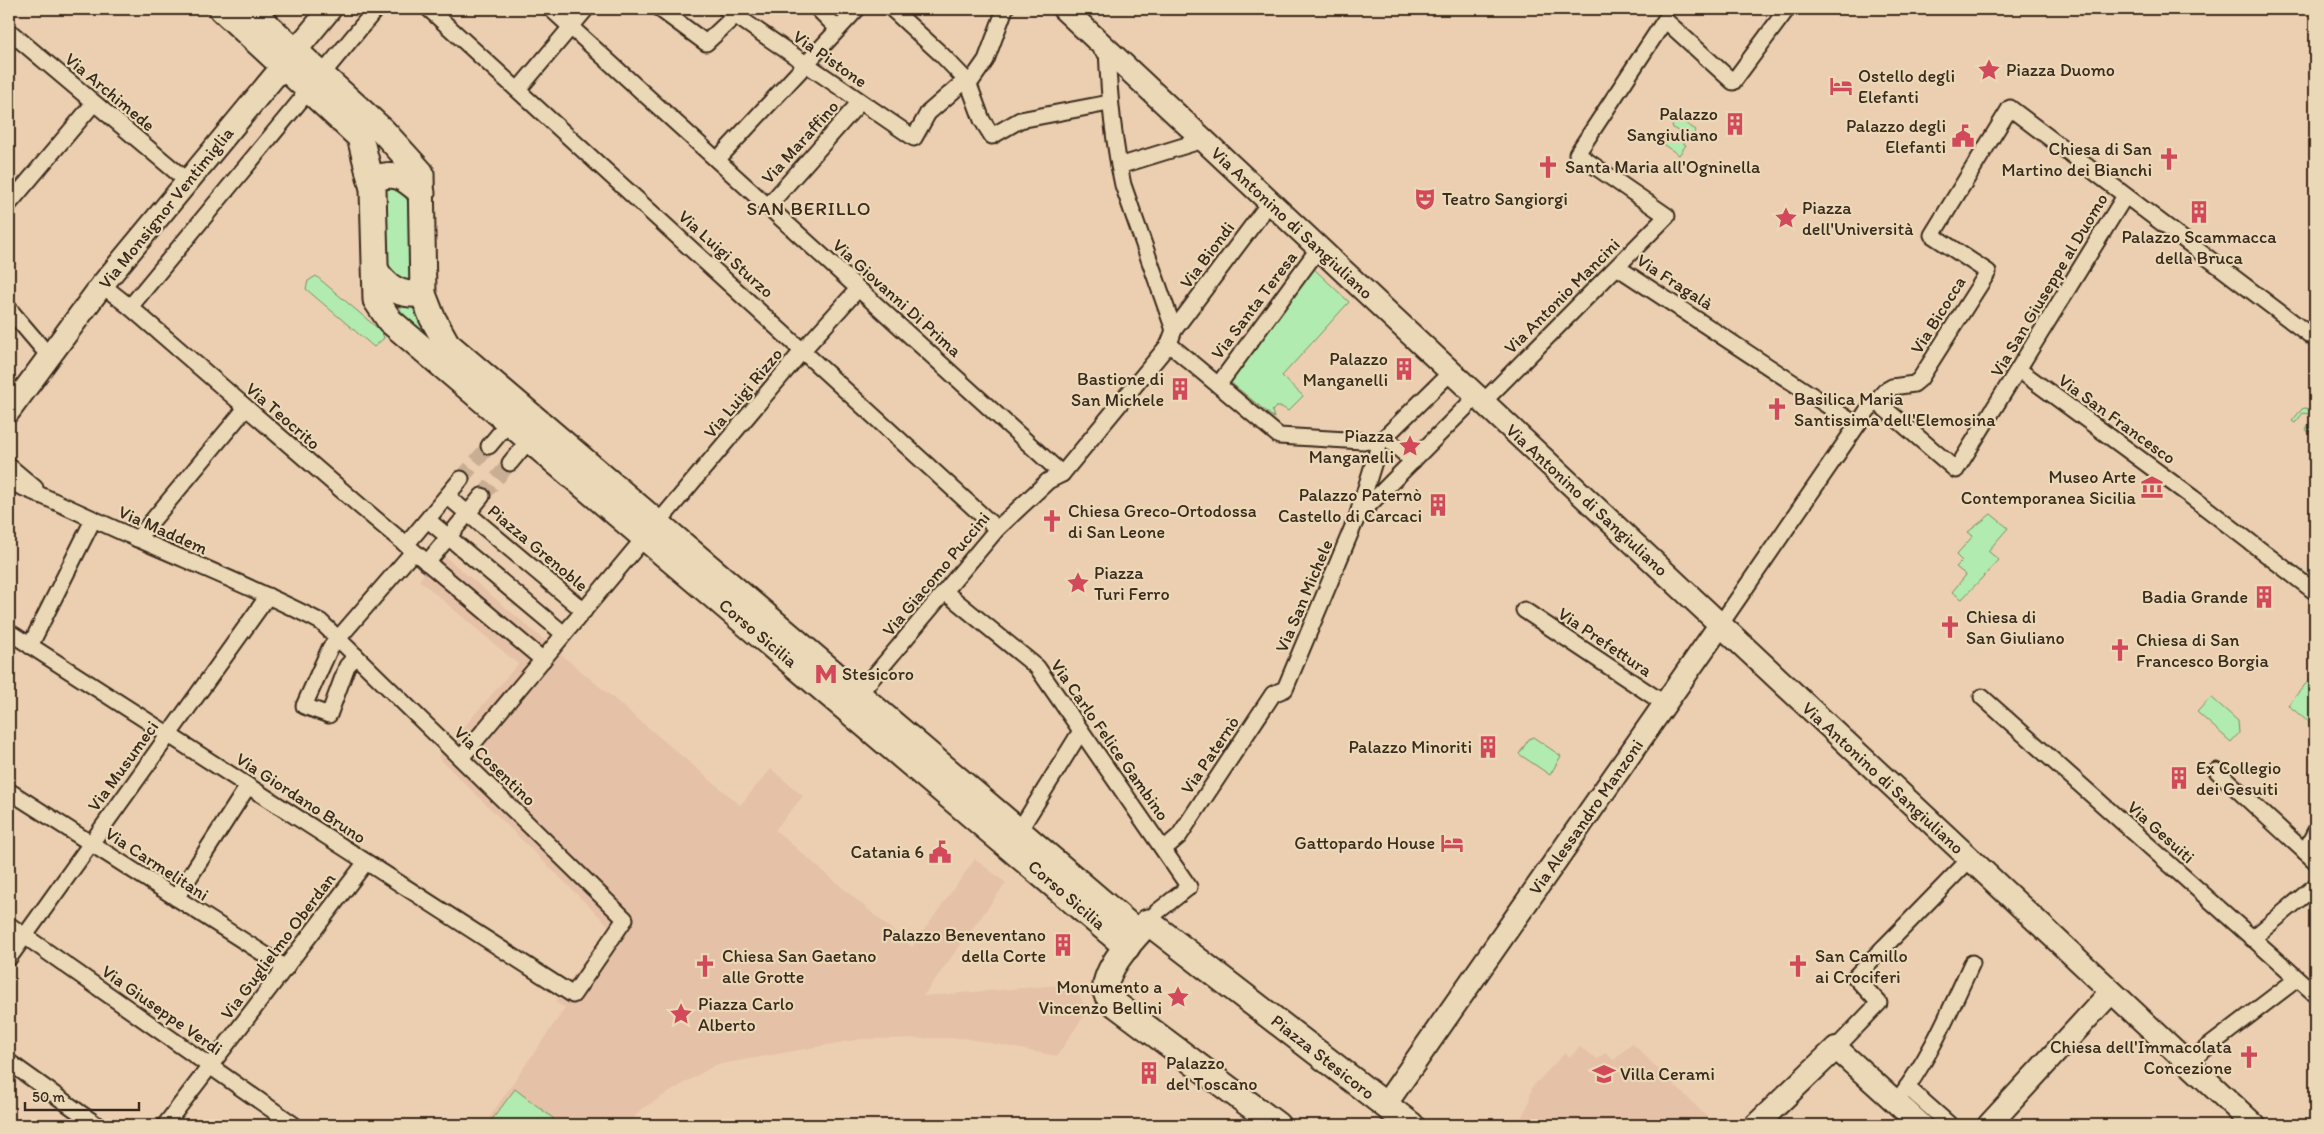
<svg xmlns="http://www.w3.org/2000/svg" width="2324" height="1134" font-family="Itim,sans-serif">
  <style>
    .built { fill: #e5c1a7 }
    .green { fill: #b2ebaf; stroke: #768a66 }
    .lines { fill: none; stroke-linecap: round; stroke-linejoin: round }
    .street-tunnel { stroke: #c9ae94; stroke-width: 15; stroke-dasharray: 15 8; stroke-linecap: butt }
    .street-casing { stroke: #3b2a1e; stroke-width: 19 }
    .secondary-casing { stroke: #3b2a1e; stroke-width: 26 }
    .primary-casing { stroke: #3b2a1e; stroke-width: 29 }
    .street { stroke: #ead8b6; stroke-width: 15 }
    .secondary { stroke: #ead8b6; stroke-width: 22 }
    .primary { stroke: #ead8b6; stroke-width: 25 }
    .labels { text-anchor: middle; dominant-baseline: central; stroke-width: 4.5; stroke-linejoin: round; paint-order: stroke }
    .street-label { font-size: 18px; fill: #3b2a1e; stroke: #ead8b6 }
    .poi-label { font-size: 18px; fill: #3b2a1e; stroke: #ead8b6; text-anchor: start }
    .neighbourhood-label { font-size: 19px; letter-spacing: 1px; fill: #3b2a1e; stroke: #ead8b6 }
  </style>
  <rect width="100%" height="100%" fill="#eccfb1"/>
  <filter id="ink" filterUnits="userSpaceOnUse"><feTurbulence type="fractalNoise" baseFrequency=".02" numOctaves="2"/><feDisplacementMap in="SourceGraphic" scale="10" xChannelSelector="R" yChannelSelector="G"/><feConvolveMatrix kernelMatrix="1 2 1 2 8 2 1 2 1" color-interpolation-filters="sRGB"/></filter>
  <g filter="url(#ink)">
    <g class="built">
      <polygon points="441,553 740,805 771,769 803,796 775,830 912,947 975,859 1006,883 923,996 1074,984 1087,1011 1057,1056 964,1038 861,1039 715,1065 641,1109 629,1125 484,1125 565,1008 555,1002 609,926 438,757 518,664 419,580"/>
      <polygon points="1632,1043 1715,1125 1517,1125 1528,1105 1532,1087 1565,1053 1570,1057 1580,1047 1598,1059 1605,1053 1614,1060"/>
    </g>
    <g class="green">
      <polygon points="1674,116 1696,130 1690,139 1673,128 1671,121"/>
      <polygon points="1668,133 1686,145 1679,155 1658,141"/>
      <polygon points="391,184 403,192 410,206 411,283 406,288 384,266 384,187"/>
      <polygon points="1312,267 1349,302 1282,376 1303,396 1288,411 1282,407 1276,407 1272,411 1274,418 1229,381"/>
      <polygon points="316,276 382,332 384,338 374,347 306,289 308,281"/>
      <path d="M393,295L410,302L424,331L437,349C419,333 402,318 393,295Z"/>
      <polygon points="2305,408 2312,410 2315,418 2309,432 2306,430 2312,419 2309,414 2303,413 2295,423 2292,421 2302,409"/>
      <polygon points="1991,514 2008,528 1988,551 1999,560 1962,599 1952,592 1966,575 1956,567 1962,561 1956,555 1973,536 1968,532"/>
      <polygon points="2315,673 2315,724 2306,720 2288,705"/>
      <polygon points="2211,697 2238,721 2239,733 2231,742 2197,712"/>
      <polygon points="1533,737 1561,756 1550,775 1519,754 1529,739"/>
      <polygon points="515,1089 554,1119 549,1125 488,1125"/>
    </g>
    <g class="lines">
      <g class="street-tunnel">
        <polyline points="461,479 489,446"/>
        <polyline points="482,496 510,463"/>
      </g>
      <defs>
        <g id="street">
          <polyline points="429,9 997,529"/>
          <polyline points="551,9 1062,474"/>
          <polyline points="660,9 706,43 741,10"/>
          <polyline points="726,9 914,138 928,113 959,86 972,80 986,60 1005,9"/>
          <polyline points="818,9 838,29"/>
          <polyline points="892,9 942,55 968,82 982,120 992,136 1020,120 1109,103"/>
          <polyline points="9,31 187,181"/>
          <polyline points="518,90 586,9"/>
          <polyline points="717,160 857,9"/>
          <polyline points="1119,166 1203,140"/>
          <polyline points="9,204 94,103"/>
          <polyline points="768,206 860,102"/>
          <polyline points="1617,267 1857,425"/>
          <polyline points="102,285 130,307 376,9"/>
          <polyline points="130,307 360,506 543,660"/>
          <polyline points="9,309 49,356"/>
          <polyline points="1174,330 1270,202"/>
          <polyline points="1169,344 1279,436 1380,442"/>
          <polyline points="2019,370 2193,498 2315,592"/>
          <polyline points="1219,384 1319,248"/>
          <polyline points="1876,401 1956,470 2125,196"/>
          <polyline points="1483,402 1667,216 1577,154 1665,20 1733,82 1787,9"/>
          <polyline points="1385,437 1413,461"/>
          <polyline points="489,446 509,422"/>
          <polyline points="510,463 529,440"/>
          <polyline points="9,466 35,488"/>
          <path d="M9,482C50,498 90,518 131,536C194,564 260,590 321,622L625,919L573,995L9,632"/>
          <polyline points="447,496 584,611"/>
          <polyline points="1360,514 1477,396"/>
          <polyline points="428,520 564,634"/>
          <polyline points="658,523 803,350 858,289"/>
          <polyline points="137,539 246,408"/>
          <polyline points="406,545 461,479"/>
          <polyline points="427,563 482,496"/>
          <polyline points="945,592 1037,667 1189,887 1157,912 1148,922"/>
          <polyline points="1524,610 1665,704"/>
          <polyline points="1720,625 1867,411 1885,391 1892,387 1914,384 1920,379 1988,272 1932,235 2010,108 2315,339"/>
          <polyline points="30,646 93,520"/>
          <polyline points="356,656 347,666 329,715 304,706 330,648 413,552"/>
          <polyline points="1982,697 2315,994"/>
          <path d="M854,700L997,529L1048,481L1062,474L1169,344L1174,330L1123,185C1113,140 1109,95 1107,49"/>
          <polyline points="461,758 645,537"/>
          <polyline points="2217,771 2315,861"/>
          <polyline points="9,791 286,968"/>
          <polyline points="1019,831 1081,731"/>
          <polyline points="1164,849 1179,836 1273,694 1285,689 1357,517 1380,442 1451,372"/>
          <polyline points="2305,852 2315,832"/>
          <polyline points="176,898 248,786"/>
          <polyline points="9,925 294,1125"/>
          <polyline points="2252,939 2315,886"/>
          <polyline points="9,958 268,596"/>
          <polyline points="1836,1048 1879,1003 1855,977 1970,859"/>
          <polyline points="9,1062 97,1125"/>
          <polyline points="2187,1063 2297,979"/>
          <polyline points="1907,1087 1950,1125"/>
          <path d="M1896,1102C1929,1061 1950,1010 1972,963"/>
          <polyline points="165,1125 366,862"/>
        </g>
        <g id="secondary">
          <polyline points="1064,9 2254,1125"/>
          <polyline points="9,411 102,285 330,9"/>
          <polyline points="1385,1105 1720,625"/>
          <polyline points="1756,1125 1836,1048 1921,1125"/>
          <polyline points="1989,1125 2111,992"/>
        </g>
        <g id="primary">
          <polyline points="222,9 360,137 373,189 376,300 390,321 1127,947"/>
          <polyline points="249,9 383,131 421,173 423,294 432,317 447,344 1138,933"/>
          <path d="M372,179C397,171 402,176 422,193"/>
          <path d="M376,271C388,289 401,296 423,294"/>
          <path d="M1277,1125L1115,1004C1112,1001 1107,996 1106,992C1102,971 1135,936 1148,922L1411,1125"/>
        </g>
      </defs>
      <use href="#street" class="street-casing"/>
      <use href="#secondary" class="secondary-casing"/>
      <use href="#primary" class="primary-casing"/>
      <use href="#street" class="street"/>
      <use href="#secondary" class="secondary"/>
      <use href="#primary" class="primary"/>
    </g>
  </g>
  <defs>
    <symbol id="sight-bare" viewBox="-9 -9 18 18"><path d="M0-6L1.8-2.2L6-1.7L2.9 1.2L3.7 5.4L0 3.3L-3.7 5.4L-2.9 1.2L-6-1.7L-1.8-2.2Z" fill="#d1495b" stroke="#ead8b6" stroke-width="2.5" paint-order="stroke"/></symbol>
    <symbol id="hotel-bare" viewBox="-9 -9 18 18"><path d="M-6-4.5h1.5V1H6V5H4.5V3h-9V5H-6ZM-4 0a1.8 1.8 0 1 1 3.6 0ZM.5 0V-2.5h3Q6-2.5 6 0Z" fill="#d1495b" stroke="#ead8b6" stroke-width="2.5" paint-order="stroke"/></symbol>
    <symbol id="building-bare" viewBox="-9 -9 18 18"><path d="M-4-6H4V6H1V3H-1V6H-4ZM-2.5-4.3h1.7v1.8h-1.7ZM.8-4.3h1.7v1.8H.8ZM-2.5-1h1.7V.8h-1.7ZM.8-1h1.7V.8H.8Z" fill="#d1495b" stroke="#ead8b6" stroke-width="2.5" paint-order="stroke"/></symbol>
    <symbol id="civic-bare" viewBox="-9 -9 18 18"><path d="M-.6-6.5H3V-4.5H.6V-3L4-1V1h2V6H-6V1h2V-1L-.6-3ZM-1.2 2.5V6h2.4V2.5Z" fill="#d1495b" stroke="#ead8b6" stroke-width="2.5" paint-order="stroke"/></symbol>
    <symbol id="church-bare" viewBox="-9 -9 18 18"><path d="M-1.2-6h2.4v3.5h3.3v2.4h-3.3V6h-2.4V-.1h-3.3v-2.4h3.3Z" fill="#d1495b" stroke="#ead8b6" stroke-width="2.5" paint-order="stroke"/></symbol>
    <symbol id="theatre-bare" viewBox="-9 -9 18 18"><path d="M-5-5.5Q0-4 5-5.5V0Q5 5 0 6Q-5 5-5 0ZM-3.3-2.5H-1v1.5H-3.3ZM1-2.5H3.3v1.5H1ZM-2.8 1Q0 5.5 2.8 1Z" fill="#d1495b" stroke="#ead8b6" stroke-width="2.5" paint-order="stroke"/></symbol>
    <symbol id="museum-bare" viewBox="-9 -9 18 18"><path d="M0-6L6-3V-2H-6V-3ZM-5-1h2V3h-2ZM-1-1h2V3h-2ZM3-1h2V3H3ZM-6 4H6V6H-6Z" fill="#d1495b" stroke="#ead8b6" stroke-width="2.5" paint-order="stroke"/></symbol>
    <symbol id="metro-bare" viewBox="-9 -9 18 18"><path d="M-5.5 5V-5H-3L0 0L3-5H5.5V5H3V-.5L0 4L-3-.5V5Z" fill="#d1495b" stroke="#ead8b6" stroke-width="2.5" paint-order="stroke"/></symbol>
    <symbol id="university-bare" viewBox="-9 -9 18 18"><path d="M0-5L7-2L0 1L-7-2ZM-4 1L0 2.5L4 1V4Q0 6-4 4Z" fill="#d1495b" stroke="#ead8b6" stroke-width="2.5" paint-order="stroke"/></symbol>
  </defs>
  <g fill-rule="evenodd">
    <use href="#sight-bare" x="1973" y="54" width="32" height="32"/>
    <use href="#hotel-bare" x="1825" y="70" width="32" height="32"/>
    <use href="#building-bare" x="1719" y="108" width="32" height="32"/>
    <use href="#civic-bare" x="1947" y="120" width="32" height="32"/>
    <use href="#church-bare" x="2153" y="143" width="32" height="32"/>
    <use href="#church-bare" x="1532" y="151" width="32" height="32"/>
    <use href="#theatre-bare" x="1409" y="183" width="32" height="32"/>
    <use href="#building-bare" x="2183" y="196" width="32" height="32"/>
    <use href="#sight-bare" x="1770" y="202" width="32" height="32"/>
    <use href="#building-bare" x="1388" y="353" width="32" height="32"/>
    <use href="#building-bare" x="1164" y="373" width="32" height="32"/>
    <use href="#church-bare" x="1761" y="393" width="32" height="32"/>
    <use href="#sight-bare" x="1394" y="430" width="32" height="32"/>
    <use href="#museum-bare" x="2136" y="471" width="32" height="32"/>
    <use href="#building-bare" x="1422" y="489" width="32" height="32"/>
    <use href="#church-bare" x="1036" y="505" width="32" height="32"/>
    <use href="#sight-bare" x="1062" y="567" width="32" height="32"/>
    <use href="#building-bare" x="2248" y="581" width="32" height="32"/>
    <use href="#church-bare" x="1934" y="611" width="32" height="32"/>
    <use href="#church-bare" x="2104" y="634" width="32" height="32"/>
    <use href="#metro-bare" x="810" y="658" width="32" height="32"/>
    <use href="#building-bare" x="1472" y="731" width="32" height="32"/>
    <use href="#building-bare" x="2163" y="762" width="32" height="32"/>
    <use href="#hotel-bare" x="1436" y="827" width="32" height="32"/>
    <use href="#civic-bare" x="924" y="836" width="32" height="32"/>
    <use href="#building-bare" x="1047" y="929" width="32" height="32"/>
    <use href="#church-bare" x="689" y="950" width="32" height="32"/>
    <use href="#church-bare" x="1782" y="950" width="32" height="32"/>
    <use href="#sight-bare" x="1162" y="981" width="32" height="32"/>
    <use href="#sight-bare" x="665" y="998" width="32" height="32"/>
    <use href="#church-bare" x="2233" y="1041" width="32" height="32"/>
    <use href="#building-bare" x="1133" y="1057" width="32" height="32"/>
    <use href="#university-bare" x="1588" y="1058" width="32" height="32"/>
  </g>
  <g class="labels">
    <g class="street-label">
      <text transform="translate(830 59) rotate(35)">Via Pistone</text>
      <text transform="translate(110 92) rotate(40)">Via Archimede</text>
      <text transform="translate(800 142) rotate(-48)">Via Maraffino</text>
      <text transform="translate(166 208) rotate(-51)">Via Monsignor Ventimiglia</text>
      <text transform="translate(1292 223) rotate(43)">Via Antonino di Sangiuliano</text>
      <text transform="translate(726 254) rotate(42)">Via Luigi Sturzo</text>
      <text transform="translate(1207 255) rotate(-53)">Via Biondi</text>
      <text transform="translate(1675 282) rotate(33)">Via Fragalà</text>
      <text transform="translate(2049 285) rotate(-59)">Via San Giuseppe al Duomo</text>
      <text transform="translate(1562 296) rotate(-45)">Via Antonio Mancini</text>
      <text transform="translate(897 298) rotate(42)">Via Giovanni Di Prima</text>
      <text transform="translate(1254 305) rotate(-53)">Via Santa Teresa</text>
      <text transform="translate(1938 315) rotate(-58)">Via Bicocca</text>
      <text transform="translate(743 393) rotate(-50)">Via Luigi Rizzo</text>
      <text transform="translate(283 416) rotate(41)">Via Teocrito</text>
      <text transform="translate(2117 419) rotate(36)">Via San Francesco</text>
      <text transform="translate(1587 500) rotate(43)">Via Antonino di Sangiuliano</text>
      <text transform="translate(163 530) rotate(24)">Via Maddem</text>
      <text transform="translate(538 548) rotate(40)">Piazza Grenoble</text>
      <text transform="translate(936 574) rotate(-50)">Via Giacomo Puccini</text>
      <text transform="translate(1304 596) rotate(-67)">Via San Michele</text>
      <text transform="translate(758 633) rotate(40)">Corso Sicilia</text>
      <text transform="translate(1605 642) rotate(34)">Via Prefettura</text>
      <text transform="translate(1110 740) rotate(55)">Via Carlo Felice Gambino</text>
      <text transform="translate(1210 755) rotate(-56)">Via Paternò</text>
      <text transform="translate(123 766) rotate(-54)">Via Musumeci</text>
      <text transform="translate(495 766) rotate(44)">Via Cosentino</text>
      <text transform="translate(1883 778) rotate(43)">Via Antonino di Sangiuliano</text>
      <text transform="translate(301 798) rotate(33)">Via Giordano Bruno</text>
      <text transform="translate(1586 817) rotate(-55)">Via Alessandro Manzoni</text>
      <text transform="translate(2161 832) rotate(42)">Via Gesuiti</text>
      <text transform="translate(157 864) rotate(33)">Via Carmelitani</text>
      <text transform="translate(1067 895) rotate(41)">Corso Sicilia</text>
      <text transform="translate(278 946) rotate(-53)">Via Guglielmo Oberdan</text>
      <text transform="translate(162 1010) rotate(35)">Via Giuseppe Verdi</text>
      <text transform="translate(1323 1057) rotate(38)">Piazza Stesicoro</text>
    </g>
    <g class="poi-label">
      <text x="2006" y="70">Piazza Duomo</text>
      <text x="1858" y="76">Ostello degli<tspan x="1858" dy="21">Elefanti</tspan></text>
      <text x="1718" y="114" text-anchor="end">Palazzo<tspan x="1718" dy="21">Sangiuliano</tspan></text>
      <text x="1946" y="126" text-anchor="end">Palazzo degli<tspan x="1946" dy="21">Elefanti</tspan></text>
      <text x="2152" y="149" text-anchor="end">Chiesa di San<tspan x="2152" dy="21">Martino dei Bianchi</tspan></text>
      <text x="1565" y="167">Santa Maria all'Ogninella</text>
      <text x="1442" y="199">Teatro Sangiorgi</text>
      <text x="1802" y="208">Piazza<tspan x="1802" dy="21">dell'Università</tspan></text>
      <text x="2199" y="237" text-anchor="middle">Palazzo Scammacca<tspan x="2199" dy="21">della Bruca</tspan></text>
      <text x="1388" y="359" text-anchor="end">Palazzo<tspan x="1388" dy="21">Manganelli</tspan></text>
      <text x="1164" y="379" text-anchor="end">Bastione di<tspan x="1164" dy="21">San Michele</tspan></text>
      <text x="1794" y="399">Basilica Maria<tspan x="1794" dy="21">Santissima dell'Elemosina</tspan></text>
      <text x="1394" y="436" text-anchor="end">Piazza<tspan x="1394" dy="21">Manganelli</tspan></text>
      <text x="2136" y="477" text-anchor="end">Museo Arte<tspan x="2136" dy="21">Contemporanea Sicilia</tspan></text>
      <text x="1422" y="495" text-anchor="end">Palazzo Paternò<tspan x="1422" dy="21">Castello di Carcaci</tspan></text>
      <text x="1068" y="511">Chiesa Greco-Ortodossa<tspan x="1068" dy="21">di San Leone</tspan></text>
      <text x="1094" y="573">Piazza<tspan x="1094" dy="21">Turi Ferro</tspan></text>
      <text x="2248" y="597" text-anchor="end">Badia Grande</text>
      <text x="1966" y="617">Chiesa di<tspan x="1966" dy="21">San Giuliano</tspan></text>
      <text x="2136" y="640">Chiesa di San<tspan x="2136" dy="21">Francesco Borgia</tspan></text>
      <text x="842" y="674">Stesicoro</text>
      <text x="1472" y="747" text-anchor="end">Palazzo Minoriti</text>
      <text x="2196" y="768">Ex Collegio<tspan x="2196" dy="21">dei Gesuiti</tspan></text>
      <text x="1435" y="843" text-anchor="end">Gattopardo House</text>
      <text x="924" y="852" text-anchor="end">Catania 6</text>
      <text x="1046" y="935" text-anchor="end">Palazzo Beneventano<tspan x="1046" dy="21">della Corte</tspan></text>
      <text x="722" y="956">Chiesa San Gaetano<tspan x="722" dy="21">alle Grotte</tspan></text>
      <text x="1815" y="956">San Camillo<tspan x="1815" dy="21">ai Crociferi</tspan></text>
      <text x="1162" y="987" text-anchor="end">Monumento a<tspan x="1162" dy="21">Vincenzo Bellini</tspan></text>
      <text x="698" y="1004">Piazza Carlo<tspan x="698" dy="21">Alberto</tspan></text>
      <text x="2232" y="1047" text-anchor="end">Chiesa dell'Immacolata<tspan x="2232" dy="21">Concezione</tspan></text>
      <text x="1166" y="1063">Palazzo<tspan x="1166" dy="21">del Toscano</tspan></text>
      <text x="1620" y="1074">Villa Cerami</text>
    </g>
    <g class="neighbourhood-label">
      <text x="809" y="208">SAN BERILLO</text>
    </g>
  </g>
  <rect width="2324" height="1134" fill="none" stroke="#ead8b6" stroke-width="30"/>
  <rect x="15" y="15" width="2294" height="1104" fill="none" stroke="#3b2a1e" stroke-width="2" filter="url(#ink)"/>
  <path d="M25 1102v8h114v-8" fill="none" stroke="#3b2a1e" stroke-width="2.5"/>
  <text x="32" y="1102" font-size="15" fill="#3b2a1e" stroke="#ead8b6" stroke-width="4" paint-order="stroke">50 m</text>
</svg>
